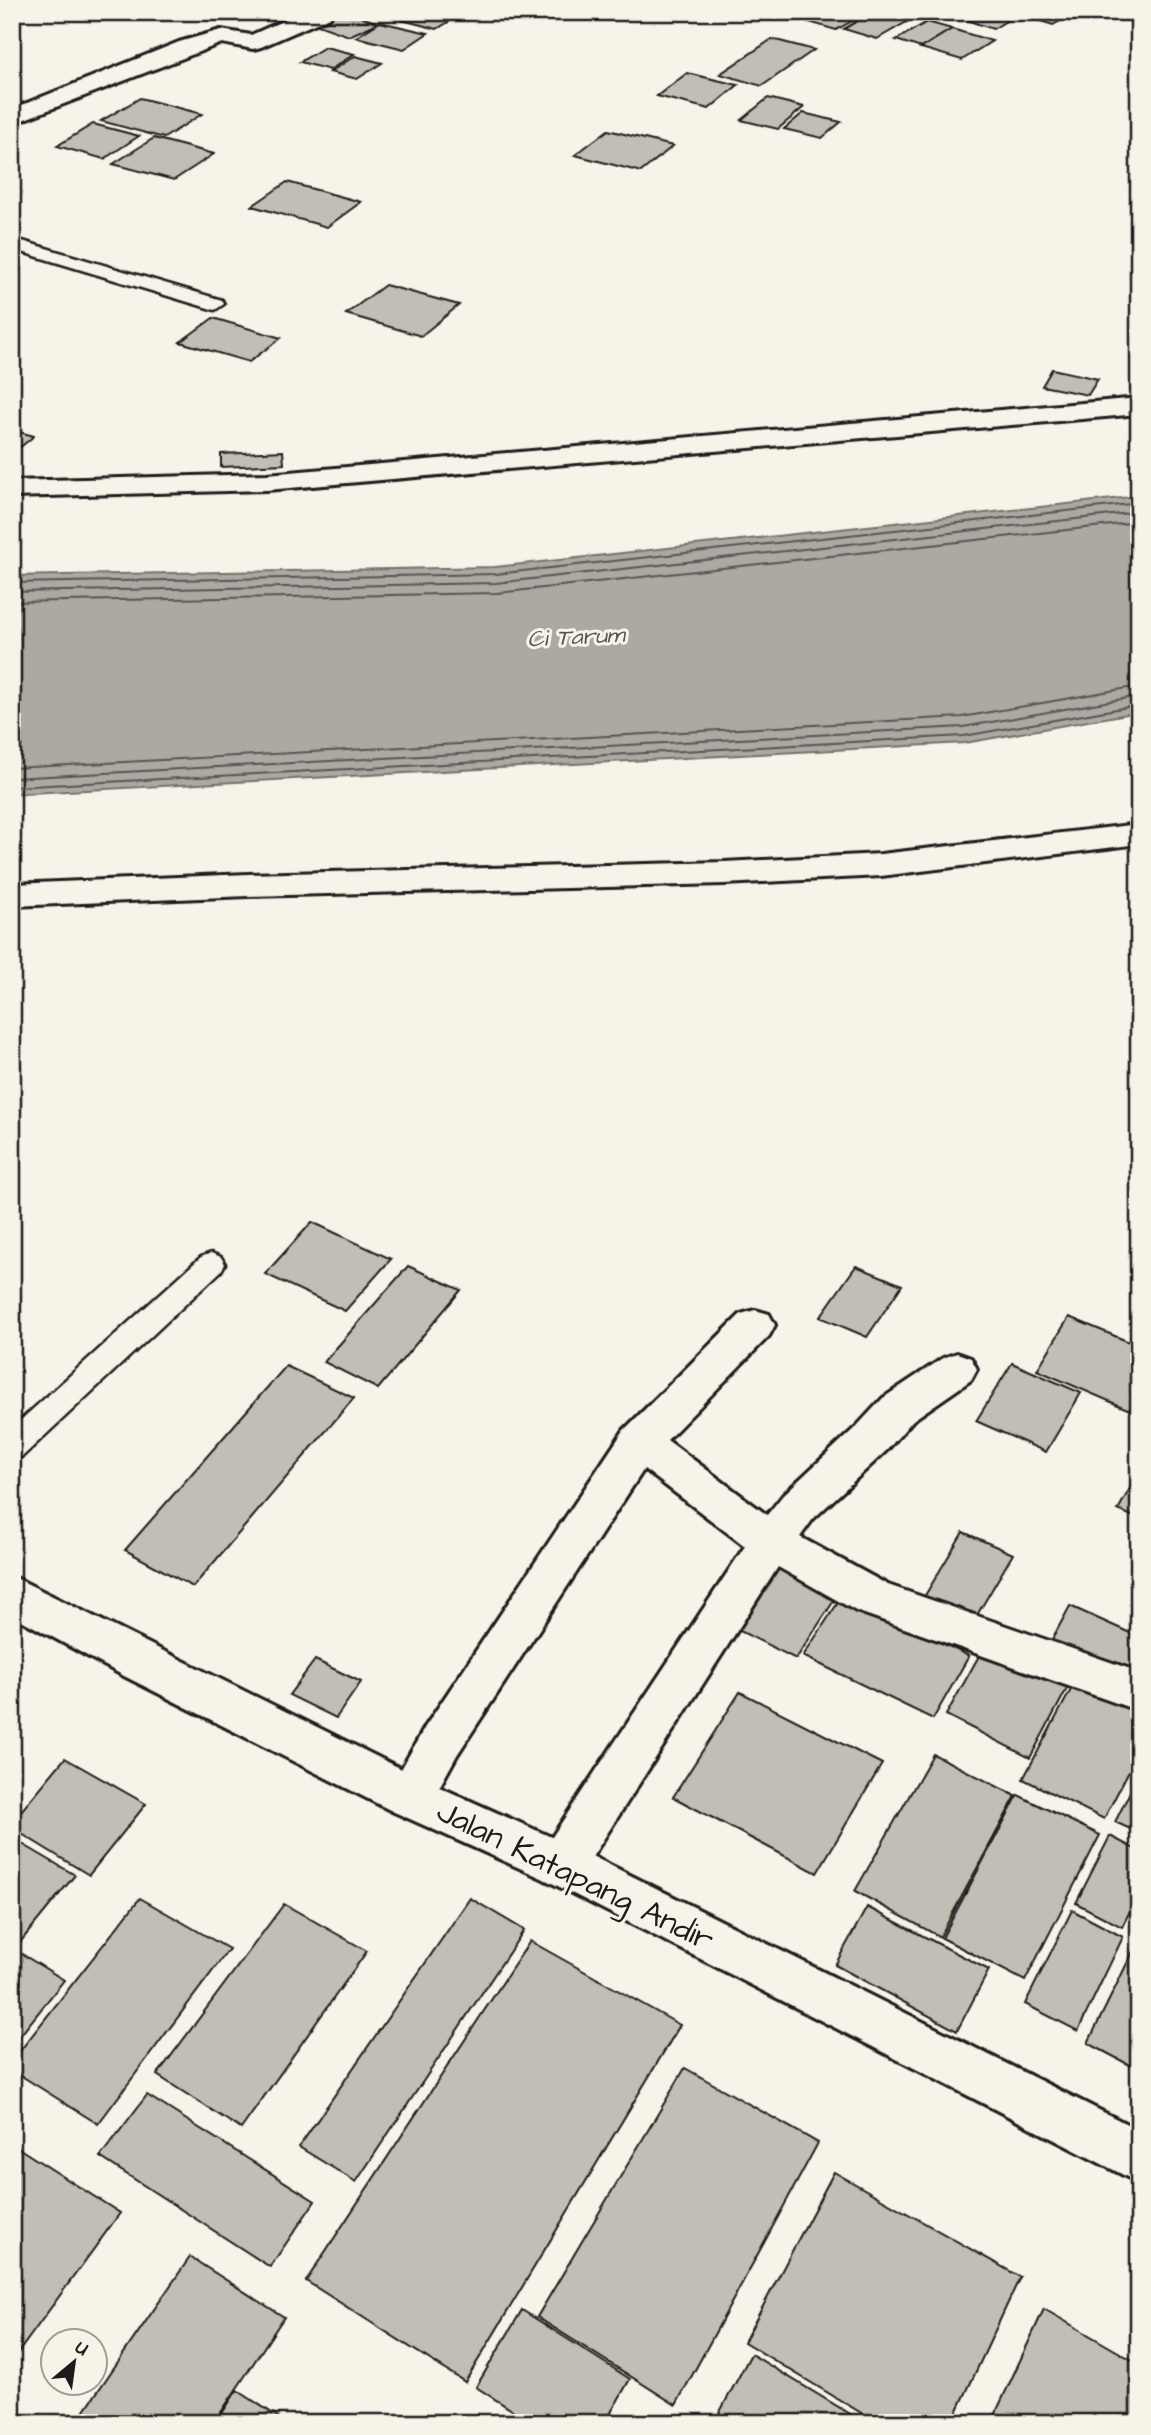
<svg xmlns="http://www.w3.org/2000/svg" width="1151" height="2435" font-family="'Architects Daughter',sans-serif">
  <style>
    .water { fill: #aca9a2; stroke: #72716c; stroke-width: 2 }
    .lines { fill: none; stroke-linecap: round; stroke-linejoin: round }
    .shore { stroke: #565452; stroke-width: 2 }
    .building { fill: #c0beb5; stroke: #1c1c1c; stroke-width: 2 }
    .service-casing { stroke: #1c1c1c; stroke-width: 5 }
    .minor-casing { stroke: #1c1c1c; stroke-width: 6 }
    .tertiary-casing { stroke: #1c1c1c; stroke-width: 6 }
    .service { fill: #f7f3e8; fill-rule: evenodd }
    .minor { fill: #f7f3e8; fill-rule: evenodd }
    .tertiary { fill: #f7f3e8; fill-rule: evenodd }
    .labels { text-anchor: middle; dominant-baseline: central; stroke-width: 6; stroke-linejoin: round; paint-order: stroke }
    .far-water-label { font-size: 23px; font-style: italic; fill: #565452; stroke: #f7f3e8 }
    .near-street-label { font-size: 32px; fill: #1c1c1c; stroke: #f7f3e8 }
  </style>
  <rect width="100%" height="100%" fill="#f7f3e8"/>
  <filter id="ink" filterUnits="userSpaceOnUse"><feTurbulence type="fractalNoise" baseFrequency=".0143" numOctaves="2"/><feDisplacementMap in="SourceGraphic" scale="14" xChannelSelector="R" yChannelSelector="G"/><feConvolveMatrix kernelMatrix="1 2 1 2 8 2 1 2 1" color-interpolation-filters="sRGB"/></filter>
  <g filter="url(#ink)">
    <polygon class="water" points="1139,496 1139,712 965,743 12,794 12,576 495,567"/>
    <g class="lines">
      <g class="shore">
        <polyline points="12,583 496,574 1139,503"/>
        <polyline points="12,592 496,583 1139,512"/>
        <polyline points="12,602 497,593 1139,522"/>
        <polyline points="12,768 962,717 1139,686"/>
        <polyline points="12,778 963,727 1139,696"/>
        <polyline points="12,787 964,736 1139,705"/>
      </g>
    </g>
    <g class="building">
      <polygon points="342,12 348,12 378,23 349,36 315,24"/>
      <polygon points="415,12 461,12 463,13 437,29 402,20"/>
      <polygon points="800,12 865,12 866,13 836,30 792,17"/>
      <polygon points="873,12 885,12 910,20 877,39 844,29"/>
      <polygon points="984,12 992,12 1011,18 993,29 969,21"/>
      <polygon points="1012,12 1076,12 1053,25"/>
      <polygon points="380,22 428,33 404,49 356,37"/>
      <polygon points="927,22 952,29 921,48 896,40"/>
      <polygon points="952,29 992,41 962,60 921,48"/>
      <polygon points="772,39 814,50 762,86 720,74"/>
      <polygon points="325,47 354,54 330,70 300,62"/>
      <polygon points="355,56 382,63 357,79 330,72"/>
      <polygon points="687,73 738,85 709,109 657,96"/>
      <polygon points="140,98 202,114 164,138 101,121"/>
      <polygon points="768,98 804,107 778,129 741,120"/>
      <polygon points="803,113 841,122 822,138 784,129"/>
      <polygon points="93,124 139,136 104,159 57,146"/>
      <polygon points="608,130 673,146 641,172 575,155"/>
      <polygon points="154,138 214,154 174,180 113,164"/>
      <polygon points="287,182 361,202 327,227 252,206"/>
      <polygon points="385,285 459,305 421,336 346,314"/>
      <polygon points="213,318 281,338 249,362 180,342"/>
      <polygon points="1052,369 1098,379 1088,395 1042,386"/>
      <polygon points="12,430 34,436 12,454"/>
      <polygon points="283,451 284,464 221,467 221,454"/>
      <polygon points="312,1222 391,1259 345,1311 265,1274"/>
      <polygon points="408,1266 461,1290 378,1389 324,1362"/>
      <polygon points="856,1266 902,1285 867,1337 820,1317"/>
      <polygon points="1069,1317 1139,1346 1139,1414 1037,1370"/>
      <polygon points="1012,1363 1081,1393 1046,1452 976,1421"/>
      <polygon points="286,1366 354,1398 193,1587 125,1550"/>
      <polygon points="1139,1472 1139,1519 1118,1510"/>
      <polygon points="963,1532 1013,1554 974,1620 924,1597"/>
      <polygon points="777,1567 837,1596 796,1659 736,1629"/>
      <polygon points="843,1595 969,1656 933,1719 803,1656"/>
      <polygon points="1070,1606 1139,1637 1139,1667 1132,1681 1050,1643"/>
      <polygon points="985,1645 1069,1685 1030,1758 946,1715"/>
      <polygon points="315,1660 361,1682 336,1718 289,1695"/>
      <polygon points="1075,1682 1139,1712 1139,1751 1104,1819 1023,1779"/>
      <polygon points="740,1692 882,1764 817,1873 673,1797"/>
      <polygon points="933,1754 1016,1796 940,1937 855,1891"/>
      <polygon points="65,1758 146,1804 89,1875 12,1828 12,1822"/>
      <polygon points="1139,1774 1139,1833 1115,1822"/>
      <polygon points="1018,1795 1100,1835 1025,1981 942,1938"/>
      <polygon points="1110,1836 1139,1851 1139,1893 1122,1927 1076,1903"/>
      <polygon points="12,1838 75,1875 17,1946 12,1944"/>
      <polygon points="140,1898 229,1949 98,2124 12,2070 12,2061"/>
      <polygon points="470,1898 524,1930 356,2182 299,2147"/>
      <polygon points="284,1904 367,1951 241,2129 157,2075"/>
      <polygon points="867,1907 989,1970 957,2031 835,1965"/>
      <polygon points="1072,1910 1123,1937 1078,2031 1025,2004"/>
      <polygon points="1139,1939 1139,2070 1088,2043"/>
      <polygon points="530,1941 680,2025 465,2382 306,2281"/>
      <polygon points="12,1948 64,1980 12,2046"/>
      <polygon points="685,2068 818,2143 676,2405 537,2317"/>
      <polygon points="147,2095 315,2201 270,2267 100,2157"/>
      <polygon points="12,2144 120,2213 12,2361"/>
      <polygon points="834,2172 1020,2277 952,2423 878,2423 744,2342"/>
      <polygon points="190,2257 284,2317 214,2423 76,2423"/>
      <polygon points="1044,2309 1139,2364 1139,2423 991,2423"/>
      <polygon points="522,2310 630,2379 605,2423 532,2423 476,2387"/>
      <polygon points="751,2354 865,2423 714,2423"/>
      <polygon points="237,2390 287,2423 216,2423"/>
    </g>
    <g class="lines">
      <defs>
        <g id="service">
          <polygon points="12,238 222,300 224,304 215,310 208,308 12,249"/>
          <polygon points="211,1253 221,1257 225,1264 221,1271 23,1456 12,1459 12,1428 201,1257"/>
        </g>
        <g id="minor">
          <polygon points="303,12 332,12 330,17 261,47 253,49 222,43 12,124 12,109 179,42 221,30 251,35"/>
          <polygon points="1139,398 1139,414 267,490 12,497 12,481 267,474"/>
          <polygon points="1139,824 1139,844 881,876 724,884 248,896 12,906 12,884 248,874 724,862 881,854"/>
          <polygon points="755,1310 769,1314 775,1325 769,1336 667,1440 767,1515 783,1495 857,1426 883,1398 943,1358 957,1353 971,1358 977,1369 971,1380 913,1420 887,1450 813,1519 800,1537 888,1585 1139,1672 1139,1711 856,1611 778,1567 578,1879 561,1886 544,1879 537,1864 544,1849 745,1546 644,1469 457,1755 426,1811 409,1817 392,1811 386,1796 425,1727 624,1430 741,1314"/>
        </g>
        <polygon id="tertiary" points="12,1576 426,1781 578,1849 1139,2130 1139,2183 544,1879 392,1811 124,1676 12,1615"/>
      </defs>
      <use href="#service" class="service-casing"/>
      <use href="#minor" class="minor-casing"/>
      <use href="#tertiary" class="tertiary-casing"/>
      <use href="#service" class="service"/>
      <use href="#minor" class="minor"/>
      <use href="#tertiary" class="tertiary"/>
    </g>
  </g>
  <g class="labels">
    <g class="far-water-label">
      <text transform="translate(576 637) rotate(-3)">Ci Tarum</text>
    </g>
    <g class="near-street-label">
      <text transform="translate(575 1876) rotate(26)">Jalan Katapang Andir</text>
    </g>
  </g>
  <rect width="1151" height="2435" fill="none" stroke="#f7f3e8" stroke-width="42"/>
  <rect x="21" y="21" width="1109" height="2393" fill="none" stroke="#1c1c1c" stroke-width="2.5" filter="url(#ink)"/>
  <g transform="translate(74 2362) rotate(29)"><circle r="33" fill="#f7f3e8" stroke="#9f9d96" stroke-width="2"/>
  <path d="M0-5L12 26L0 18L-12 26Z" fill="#1c1c1c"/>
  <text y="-10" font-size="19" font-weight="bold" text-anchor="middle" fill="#1c1c1c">U</text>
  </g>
</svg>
